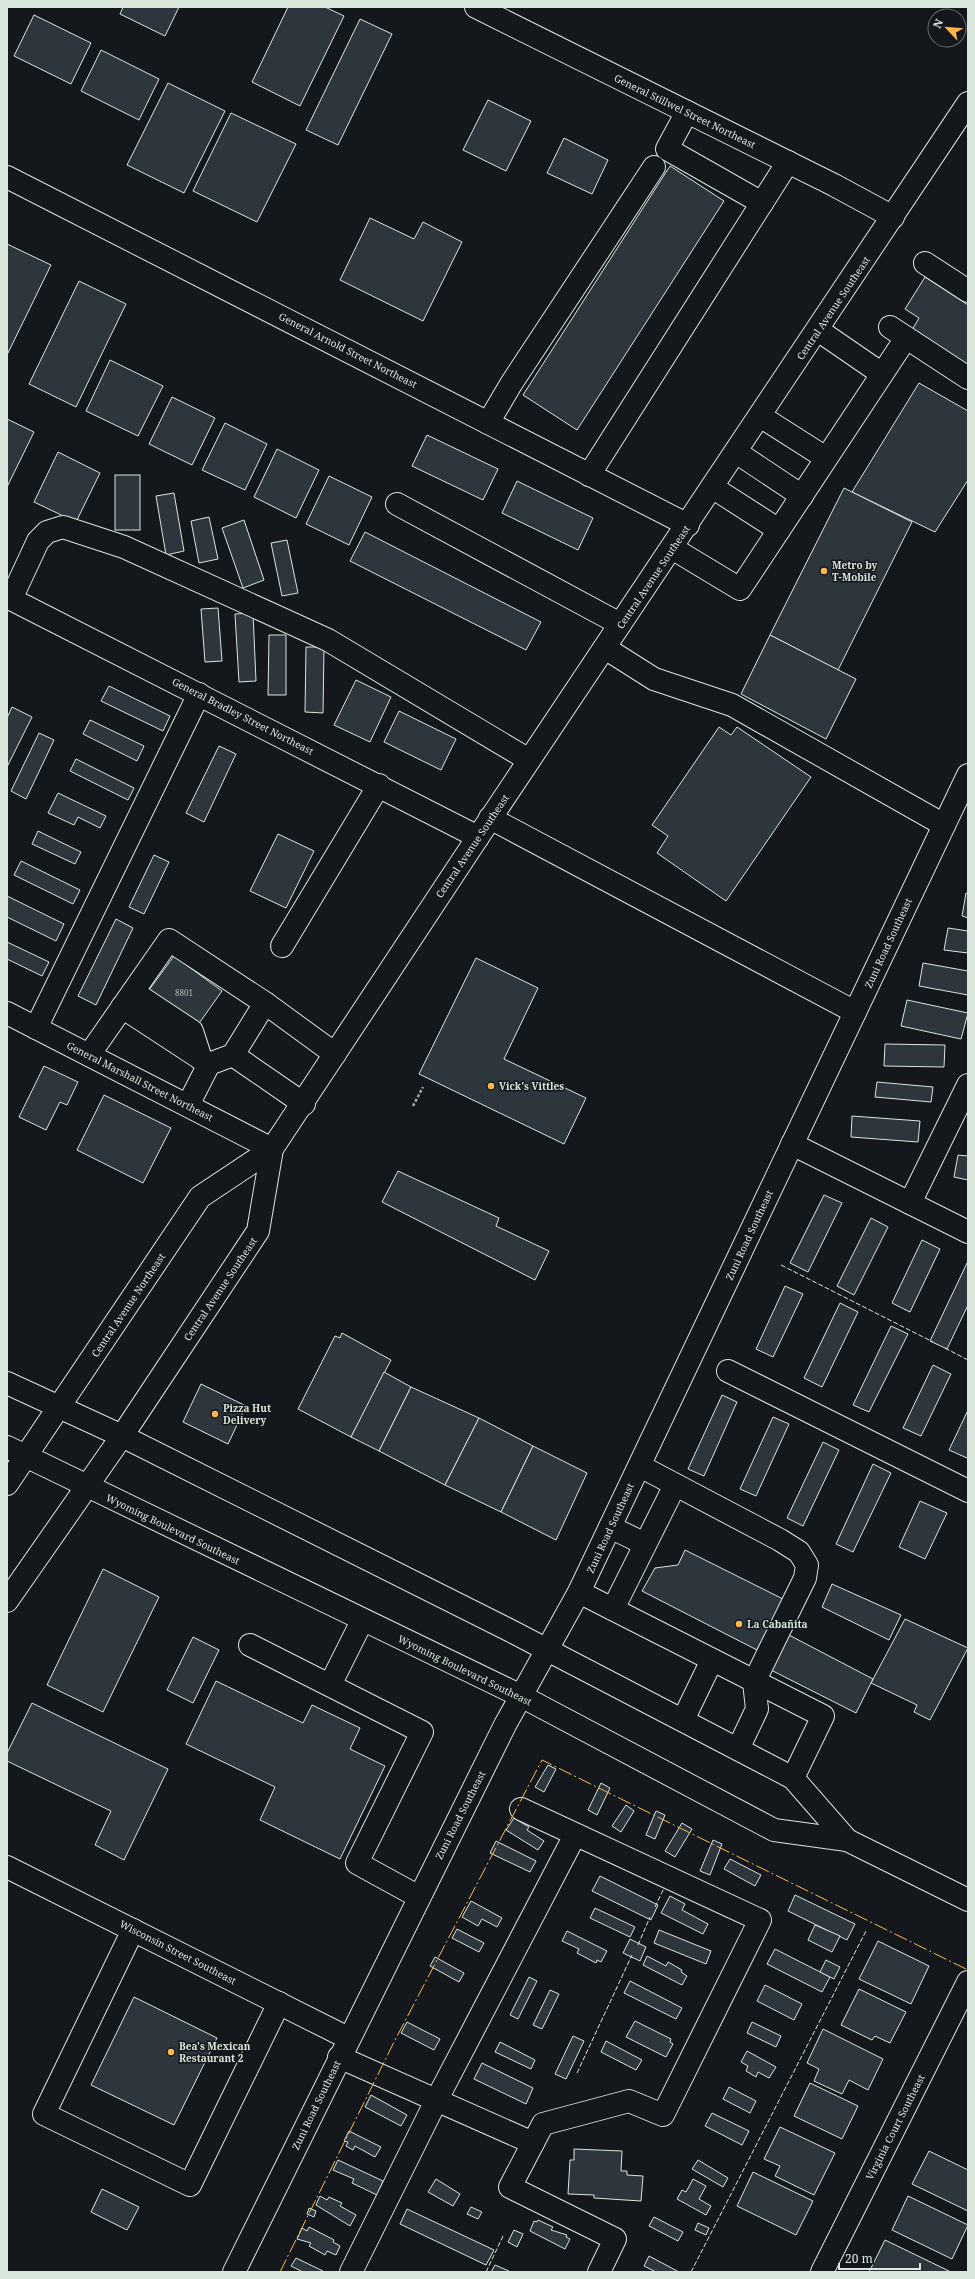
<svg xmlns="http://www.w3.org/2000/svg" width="975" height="2279" font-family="'Noto Serif',serif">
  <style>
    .building { fill: #2c363c; stroke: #d8e6dc }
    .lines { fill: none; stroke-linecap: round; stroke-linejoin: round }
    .minor-casing { stroke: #d8e6dc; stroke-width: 24 }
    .major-casing { stroke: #d8e6dc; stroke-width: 24 }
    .path { stroke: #9da8a2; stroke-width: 2.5; stroke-dasharray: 3 2; stroke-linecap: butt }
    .minor { stroke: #14181c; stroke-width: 22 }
    .major { stroke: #14181c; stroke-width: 22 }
    .fence { stroke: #d8e6dc; stroke-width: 1; stroke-dasharray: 5 2; stroke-linecap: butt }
    .power { stroke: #ffb74d; stroke-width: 1; stroke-dasharray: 14 3 2 3; stroke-linecap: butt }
    .poi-dot { fill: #ffb74d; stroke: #14181c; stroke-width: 1.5 }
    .labels { text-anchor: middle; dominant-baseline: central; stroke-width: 3; stroke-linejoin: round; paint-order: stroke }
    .number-label { font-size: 8px; fill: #adbab4 }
    .street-label { font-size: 10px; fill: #d8e6dc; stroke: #14181c }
    .poi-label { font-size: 10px; font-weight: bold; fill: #d8e6dc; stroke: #14181c; text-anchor: start }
  </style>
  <rect width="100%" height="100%" fill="#14181c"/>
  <g class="building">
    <polygon points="123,7 179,7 165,36 120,14"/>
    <polygon points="288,7 325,7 344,16 300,106 252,82"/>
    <polygon points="34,15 91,43 71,84 14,56"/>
    <polygon points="360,19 392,34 338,145 306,130"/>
    <polygon points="101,50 159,79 139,120 81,91"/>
    <polygon points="168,83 225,111 184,193 127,165"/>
    <polygon points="488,100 531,121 506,171 463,150"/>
    <polygon points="231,113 296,144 257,222 193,191"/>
    <polygon points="564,138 608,160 592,194 547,173"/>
    <polygon points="670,166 724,201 577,430 523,395"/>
    <polygon points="370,218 414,239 423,222 462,242 423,321 340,280"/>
    <polygon points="7,244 51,265 7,355"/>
    <polygon points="925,277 968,305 968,366 912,330 919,318 905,309"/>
    <polygon points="79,281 126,304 76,407 29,384"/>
    <polygon points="110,360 163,386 138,436 86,411"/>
    <polygon points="919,383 968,411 968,480 935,532 852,492"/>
    <polygon points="172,397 215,418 192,465 149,444"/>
    <polygon points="7,419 34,432 7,487"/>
    <polygon points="225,423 267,444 245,490 202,470"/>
    <polygon points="427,435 498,469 483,500 412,466"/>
    <polygon points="277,449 319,470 296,518 254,497"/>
    <polygon points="58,452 100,473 76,522 34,502"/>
    <rect x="115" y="475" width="25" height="55"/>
    <polygon points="329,476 372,497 349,545 306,524"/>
    <polygon points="517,481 593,518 578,550 502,513"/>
    <polygon points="844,488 912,522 838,670 770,635"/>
    <polygon points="174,493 184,551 166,555 156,496"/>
    <polygon points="209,517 218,559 199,563 191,521"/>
    <polygon points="244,520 264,580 243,588 222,528"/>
    <polygon points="365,532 541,622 526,650 350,561"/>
    <polygon points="287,540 298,593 282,596 271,543"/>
    <polygon points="218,608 222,661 205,662 201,609"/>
    <polygon points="253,613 256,681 239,682 235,614"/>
    <polygon points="269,635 286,635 286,695 268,695"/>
    <polygon points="770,635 856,679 826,739 741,694"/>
    <polygon points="306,647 324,647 323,713 305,712"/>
    <polygon points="356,680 391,697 370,742 334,725"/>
    <polygon points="109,686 170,716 163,731 101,701"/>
    <polygon points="12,707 32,717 7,767 7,718"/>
    <polygon points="399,711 456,739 441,770 384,742"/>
    <polygon points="90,720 144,746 137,761 83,734"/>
    <polygon points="719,727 731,735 737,727 811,777 726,901 657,853 668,836 652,825"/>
    <polygon points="39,733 54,740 26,799 11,791"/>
    <polygon points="219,746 236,754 204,822 186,813"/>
    <polygon points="76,759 134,788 128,800 70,771"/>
    <polygon points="58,793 106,816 100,828 78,817 74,825 48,813"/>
    <polygon points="38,831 81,852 75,864 32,844"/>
    <polygon points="278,834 314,851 286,908 250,891"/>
    <polygon points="154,855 169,862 144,914 129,907"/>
    <polygon points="21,861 80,890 73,904 14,875"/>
    <polygon points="966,893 968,894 968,918 962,916"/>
    <polygon points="7,896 64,924 56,941 7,917"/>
    <polygon points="116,919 133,928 96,1005 78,996"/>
    <polygon points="948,928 968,931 968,953 944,950"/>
    <polygon points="7,942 49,962 42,976 7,959"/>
    <polygon points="174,956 222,991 195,1029 146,994"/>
    <polygon points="476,958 538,988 504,1059 586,1098 564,1144 419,1074"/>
    <polygon points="923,963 968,971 968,995 919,986"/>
    <polygon points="907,1000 968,1013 961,1039 901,1026"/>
    <polygon points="885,1044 945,1045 944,1067 884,1066"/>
    <polygon points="44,1066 78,1082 67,1105 60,1102 46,1130 19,1117"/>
    <polygon points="877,1082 933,1087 931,1102 875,1097"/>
    <polygon points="104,1095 171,1128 143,1183 77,1150"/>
    <polygon points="852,1116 920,1121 918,1142 851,1137"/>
    <polygon points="958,1155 968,1156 968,1180 954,1177"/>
    <polygon points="398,1171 499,1218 496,1226 549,1251 535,1280 382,1202"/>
    <polygon points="824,1195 842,1203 808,1272 790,1263"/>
    <polygon points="871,1218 888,1227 854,1295 837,1286"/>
    <polygon points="922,1240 940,1249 910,1312 892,1303"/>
    <polygon points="968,1261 968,1305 947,1349 930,1341"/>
    <polygon points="785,1286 803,1294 773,1357 756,1349"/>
    <polygon points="840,1303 858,1312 822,1387 804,1378"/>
    <polygon points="891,1326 908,1334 869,1412 853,1405"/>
    <polygon points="342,1333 391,1360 351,1437 298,1409 335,1336 340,1338"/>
    <polygon points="933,1365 951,1374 921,1436 903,1428"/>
    <polygon points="384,1372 411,1387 379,1451 351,1437"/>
    <polygon points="201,1384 246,1406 228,1444 183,1422"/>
    <polygon points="411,1387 479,1418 445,1485 379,1451"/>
    <polygon points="722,1395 737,1402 704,1476 688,1469"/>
    <polygon points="968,1410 968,1455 967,1458 949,1450"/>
    <polygon points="773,1417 789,1424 756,1496 740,1489"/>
    <polygon points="479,1418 533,1446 501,1512 445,1485"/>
    <polygon points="823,1442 839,1450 803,1526 787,1518"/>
    <polygon points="533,1446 587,1473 556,1540 501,1512"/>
    <polygon points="873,1464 891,1473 853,1552 836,1544"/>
    <polygon points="920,1501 947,1513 925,1559 899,1547"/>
    <polygon points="685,1550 783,1599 757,1650 642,1591 655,1568 678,1565"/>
    <polygon points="103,1569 159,1597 103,1712 47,1685"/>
    <polygon points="832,1584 901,1615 889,1640 822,1607"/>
    <polygon points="905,1619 968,1648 930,1720 914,1712 917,1705 871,1683"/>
    <polygon points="787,1634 873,1679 856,1713 769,1669"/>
    <polygon points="193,1637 219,1650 193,1703 167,1690"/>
    <polygon points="216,1681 303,1723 312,1705 360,1728 350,1749 385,1766 340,1859 260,1820 275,1787 186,1744"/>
    <polygon points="32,1703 168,1769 124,1860 95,1845 111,1811 7,1761 7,1753"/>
    <polygon points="548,1765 556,1769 544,1792 535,1787"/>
    <polygon points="601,1783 610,1788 597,1815 588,1810"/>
    <polygon points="626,1805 634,1811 621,1832 612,1826"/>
    <polygon points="656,1811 665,1815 655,1839 646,1835"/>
    <polygon points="514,1818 529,1827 527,1830 544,1841 538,1850 506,1830"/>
    <polygon points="682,1823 692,1829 675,1857 665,1851"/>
    <polygon points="713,1840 722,1844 710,1875 700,1871"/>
    <polygon points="496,1841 536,1861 530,1872 490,1853"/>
    <polygon points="730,1859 761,1875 755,1886 724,1869"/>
    <polygon points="600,1876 658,1905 651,1920 592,1891"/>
    <polygon points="795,1895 855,1924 847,1940 788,1911"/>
    <polygon points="670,1896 685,1904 682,1910 708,1924 703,1934 661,1913"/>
    <polygon points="471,1901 502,1918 497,1927 482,1919 478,1926 462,1917"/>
    <polygon points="595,1908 635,1927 630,1937 590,1918"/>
    <polygon points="815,1925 840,1936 832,1952 808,1940"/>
    <polygon points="457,1929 484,1943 479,1952 452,1938"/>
    <polygon points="659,1930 711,1951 706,1964 654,1943"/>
    <polygon points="567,1931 607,1951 601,1962 597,1960 596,1963 577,1953 579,1949 562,1941"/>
    <polygon points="630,1939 646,1947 640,1961 623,1953"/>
    <polygon points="878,1941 929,1966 911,2004 859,1979"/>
    <polygon points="775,1949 830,1977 822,1992 767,1964"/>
    <polygon points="647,1956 666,1966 668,1962 682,1970 681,1972 687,1976 682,1985 643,1965"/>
    <polygon points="435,1957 464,1973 459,1982 430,1966"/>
    <polygon points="826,1960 840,1967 834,1979 820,1972"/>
    <polygon points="529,1977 537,1981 518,2019 510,2015"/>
    <polygon points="630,1981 682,2008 676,2019 624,1993"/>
    <polygon points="765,1985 802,2004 794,2020 757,2001"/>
    <polygon points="859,1989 906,2012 890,2043 875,2036 872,2040 841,2025"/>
    <polygon points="550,1990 559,1994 542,2029 533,2025"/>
    <polygon points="134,1997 217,2038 174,2125 91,2085"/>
    <polygon points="635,2021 671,2039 670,2042 673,2044 666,2057 626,2037"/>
    <polygon points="407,2022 440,2039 434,2050 401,2033"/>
    <polygon points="752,2022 781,2036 776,2047 747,2033"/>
    <polygon points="823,2029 883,2059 868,2090 849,2080 842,2094 814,2081 819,2069 807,2063"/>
    <polygon points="573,2036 584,2041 566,2079 555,2074"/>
    <polygon points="606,2041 642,2060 636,2070 601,2052"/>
    <polygon points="500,2042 535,2060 531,2069 495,2052"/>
    <polygon points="747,2051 776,2067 769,2078 758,2072 756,2077 746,2071 748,2066 741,2062"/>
    <polygon points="482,2063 533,2088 526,2104 474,2079"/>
    <polygon points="810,2083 858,2106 842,2139 794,2116"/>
    <polygon points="729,2087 756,2101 750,2113 723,2099"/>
    <polygon points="371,2095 407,2115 401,2126 365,2107"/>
    <polygon points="712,2113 749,2131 742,2145 705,2126"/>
    <polygon points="780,2127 835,2153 814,2195 775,2176 780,2166 764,2159"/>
    <polygon points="349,2131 381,2147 375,2157 355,2146 353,2150 346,2146 348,2142 344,2141"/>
    <polygon points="574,2149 622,2151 621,2171 627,2171 627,2175 643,2176 641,2201 594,2198 594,2195 568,2194 570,2160 574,2160"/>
    <polygon points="929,2151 968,2170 968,2211 912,2184"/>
    <polygon points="338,2160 383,2181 377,2195 352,2183 354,2179 333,2170"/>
    <polygon points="698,2160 728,2178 723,2187 692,2169"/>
    <polygon points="753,2172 813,2201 796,2235 737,2206"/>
    <polygon points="436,2179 460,2194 453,2206 428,2192"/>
    <polygon points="693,2179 706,2186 699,2199 711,2206 706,2215 677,2199 682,2190 686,2192"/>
    <polygon points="102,2189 139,2207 127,2230 91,2212"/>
    <polygon points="320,2196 327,2200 329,2197 342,2203 340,2206 356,2215 350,2226 316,2205"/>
    <polygon points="908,2196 968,2225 952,2259 892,2230"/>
    <polygon points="471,2207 482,2212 478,2219 467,2214"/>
    <polygon points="309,2208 316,2211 314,2217 307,2214"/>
    <polygon points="407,2209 494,2250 486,2265 400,2224"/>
    <polygon points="654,2217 683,2232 678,2241 649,2226"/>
    <polygon points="538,2220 553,2227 551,2230 567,2235 566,2237 570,2239 565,2249 530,2231 534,2221 537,2222"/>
    <polygon points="698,2223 709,2228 706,2235 695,2230"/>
    <polygon points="309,2227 334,2240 333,2242 340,2246 336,2255 327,2251 325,2255 309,2246 311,2243 297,2239 302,2228 307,2231"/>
    <polygon points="514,2230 523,2234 517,2247 508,2242"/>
    <polygon points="885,2240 951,2272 869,2272"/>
    <polygon points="649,2256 679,2272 656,2272 644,2266"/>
    <polygon points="296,2258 323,2271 322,2272 303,2272 291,2266"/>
    <polygon points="495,2265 509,2271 508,2272 491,2272"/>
  </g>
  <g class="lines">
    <defs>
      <g id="minor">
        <polyline points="476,7 834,185 893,217"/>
        <polyline points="687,112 667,149 762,203"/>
        <polyline points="7,177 688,525"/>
        <polyline points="925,263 968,291"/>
        <polyline points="890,327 968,378"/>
        <polyline points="818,330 882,374"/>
        <polyline points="760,416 826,458"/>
        <polyline points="488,423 511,384 654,167"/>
        <polyline points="736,452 802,496"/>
        <polyline points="589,475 788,162"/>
        <polyline points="712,487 779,530"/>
        <polyline points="397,504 620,624"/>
        <polyline points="672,548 740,589 906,338"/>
        <polyline points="7,597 478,837"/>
        <polyline points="11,599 38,541 47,532 63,527 124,547 328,640 529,760"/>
        <polyline points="605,648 654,679 732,705 944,825"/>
        <polyline points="490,818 855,1012"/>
        <polyline points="282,946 379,785"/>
        <polyline points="133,992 192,1031 201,1059"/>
        <polyline points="122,1007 209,1064 233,1055 265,1003"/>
        <polyline points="7,1013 272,1149"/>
        <polyline points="36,1028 199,694"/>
        <polyline points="89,1055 169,940 265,1003 335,1054"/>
        <polyline points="233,1055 304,1104"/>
        <polyline points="188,1105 209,1064"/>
        <polyline points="792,1144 968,1232"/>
        <polyline points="910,1203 968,1085"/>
        <polyline points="728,1371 968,1491"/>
        <polyline points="640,1466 780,1540 799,1552 807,1565 805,1578 754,1682 757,1709 738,1749"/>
        <polyline points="610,1527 645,1544"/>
        <polyline points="579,1592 823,1716 793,1778"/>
        <polyline points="613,1609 675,1485"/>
        <polyline points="250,1645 422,1732 357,1863 419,1897"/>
        <polyline points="330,1685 362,1621"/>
        <polyline points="683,1720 712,1660"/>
        <polyline points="521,1809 760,1920 663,2115 629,2101 543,2124 510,2187 615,2239 599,2272"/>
        <polyline points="7,1867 348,2038"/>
        <polyline points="133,1930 44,2114 190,2185 279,2003"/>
        <polyline points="339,2057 533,2143"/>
        <polyline points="234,2272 505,1725 579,1592 968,775"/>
        <polyline points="351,2272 436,2101 575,1835"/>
        <polyline points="822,2272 968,1982"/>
      </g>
      <g id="major">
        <polyline points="7,1383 122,1436 511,1631 793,1778 847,1840"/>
        <polyline points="7,1447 521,1696 774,1830 847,1840 968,1900"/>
        <polyline points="7,1484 200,1197 272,1149"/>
        <polyline points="7,1601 122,1436 258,1231 272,1149 478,837 968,103"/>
      </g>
    </defs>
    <use href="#minor" class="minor-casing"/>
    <use href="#major" class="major-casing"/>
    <polyline class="path" points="413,1106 423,1087"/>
    <use href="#minor" class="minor"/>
    <use href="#major" class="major"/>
    <g class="fence">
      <polyline points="781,1265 933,1342"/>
      <polyline points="945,1348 968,1360"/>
      <polyline points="655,1907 664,1888"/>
      <polyline points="638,1945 650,1917"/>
      <polyline points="577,2073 632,1955"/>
      <polyline points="486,2272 504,2234"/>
      <polyline points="691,2272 866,1931"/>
    </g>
    <polyline class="power" points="280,2272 394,2042 542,1760 968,1970"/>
  </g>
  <g class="poi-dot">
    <circle cx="824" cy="571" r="4"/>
    <circle cx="491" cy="1086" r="4"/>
    <circle cx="215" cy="1414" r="4"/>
    <circle cx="739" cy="1624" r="4"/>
    <circle cx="171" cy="2052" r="4"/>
  </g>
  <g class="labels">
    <g class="number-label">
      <text x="184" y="992">8801</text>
    </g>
    <g class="street-label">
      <text transform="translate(685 111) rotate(26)">General Stillwel Street Northeast</text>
      <text transform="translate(833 308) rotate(-56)">Central Avenue Southeast</text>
      <text transform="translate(348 350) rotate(27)">General Arnold Street Northeast</text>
      <text transform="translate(653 577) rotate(-56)">Central Avenue Southeast</text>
      <text transform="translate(243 716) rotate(27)">General Bradley Street Northeast</text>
      <text transform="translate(472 846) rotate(-56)">Central Avenue Southeast</text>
      <text transform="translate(888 943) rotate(-65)">Zuni Road Southeast</text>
      <text transform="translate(140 1081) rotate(27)">General Marshall Street Northeast</text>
      <text transform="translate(749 1235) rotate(-65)">Zuni Road Southeast</text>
      <text transform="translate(220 1289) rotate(-56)">Central Avenue Southeast</text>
      <text transform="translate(128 1305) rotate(-56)">Central Avenue Northeast</text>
      <text transform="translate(610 1528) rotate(-65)">Zuni Road Southeast</text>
      <text transform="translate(173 1529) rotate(26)">Wyoming Boulevard Southeast</text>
      <text transform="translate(465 1670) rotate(26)">Wyoming Boulevard Southeast</text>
      <text transform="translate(460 1815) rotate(-63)">Zuni Road Southeast</text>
      <text transform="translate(178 1952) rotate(27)">Wisconsin Street Southeast</text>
      <text transform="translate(316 2105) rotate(-64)">Zuni Road Southeast</text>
      <text transform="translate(895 2127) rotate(-63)">Virginia Court Southeast</text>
    </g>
    <g class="poi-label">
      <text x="832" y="565">Metro by<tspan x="832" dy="12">T-Mobile</tspan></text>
      <text x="499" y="1086">Vick's Vittles</text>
      <text x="223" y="1408">Pizza Hut<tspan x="223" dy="12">Delivery</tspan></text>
      <text x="747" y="1624">La Cabañita</text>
      <text x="179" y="2046">Bea's Mexican<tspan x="179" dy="12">Restaurant 2</tspan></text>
    </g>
  </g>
  <rect width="975" height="2279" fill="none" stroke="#d8e6dc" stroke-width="16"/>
  <g transform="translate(947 28) rotate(296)"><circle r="19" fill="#14181c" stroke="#626a69"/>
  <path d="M0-3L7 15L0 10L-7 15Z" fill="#ffb74d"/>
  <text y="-6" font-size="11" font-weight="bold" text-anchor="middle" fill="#d8e6dc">N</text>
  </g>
  <path d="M839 2263v6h81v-6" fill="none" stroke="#d8e6dc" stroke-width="2"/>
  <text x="845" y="2263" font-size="12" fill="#d8e6dc" stroke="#14181c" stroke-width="3" paint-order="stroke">20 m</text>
</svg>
